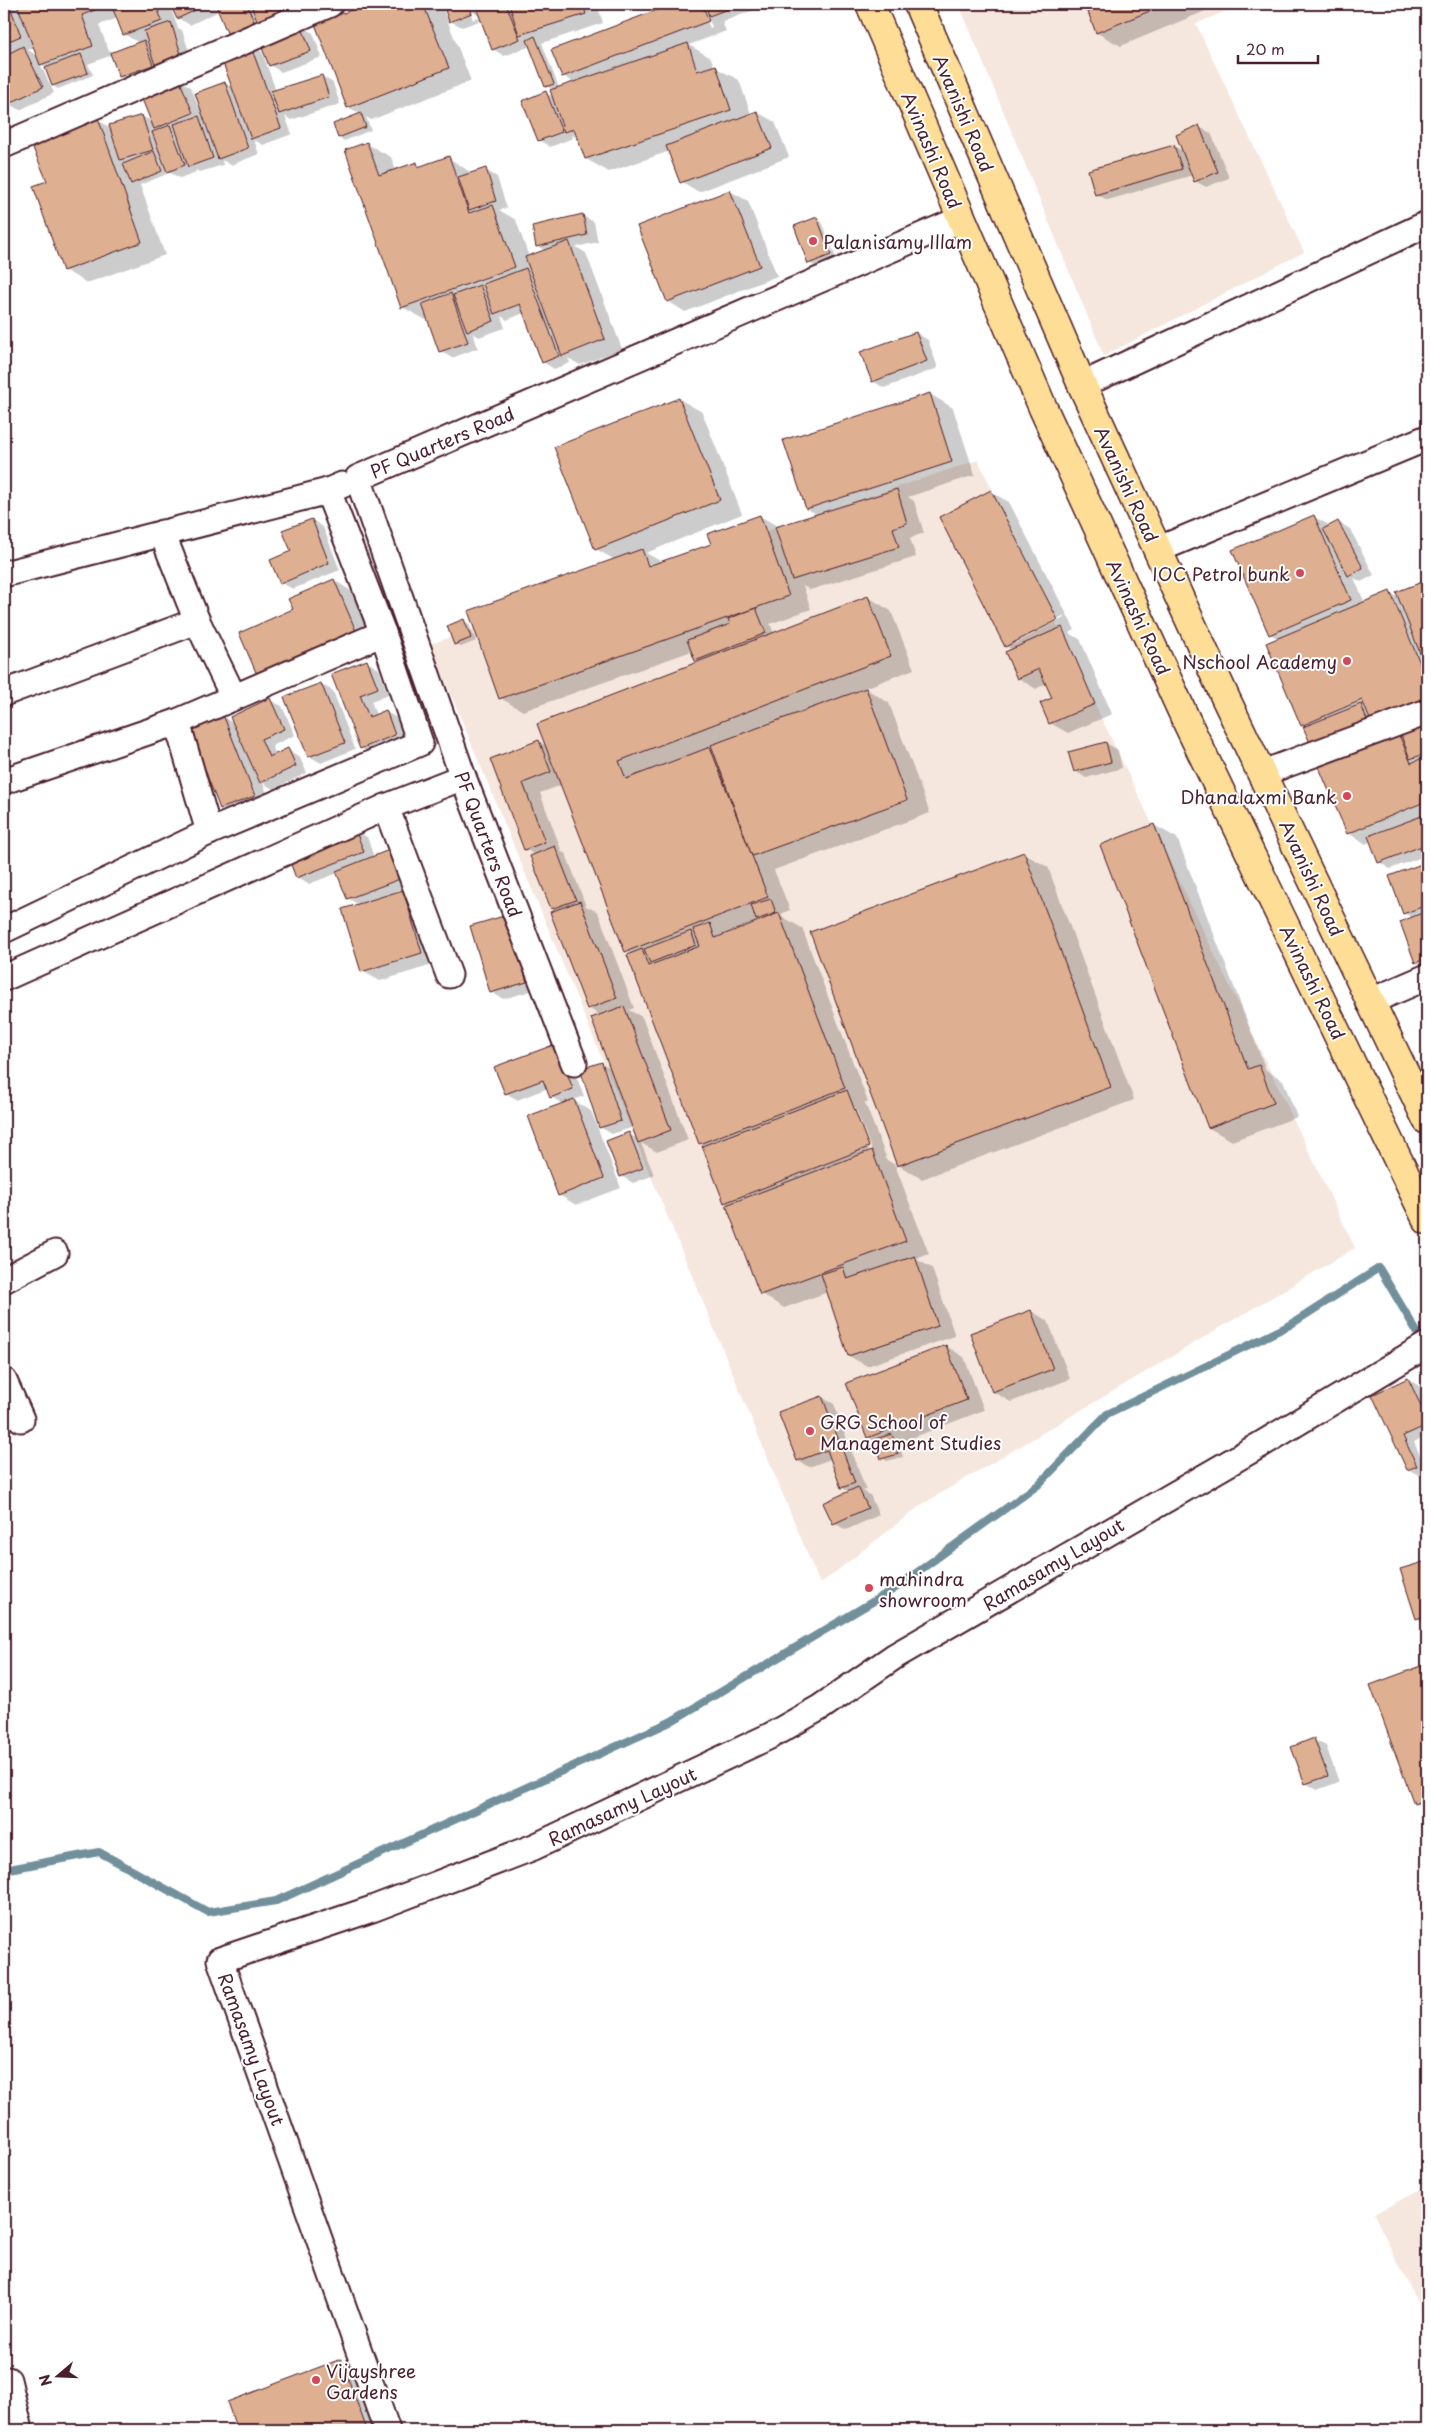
<svg xmlns="http://www.w3.org/2000/svg" width="1431" height="2434" font-family="'Playpen Sans',sans-serif">
  <style>
    .built { fill: #f5e7de }
    .shadow { fill: #0003; fill-rule: evenodd }
    .lines { fill: none; stroke-linecap: round; stroke-linejoin: round }
    .stream { stroke: #72909b; stroke-width: 8 }
    .building { fill: #deaf90; stroke: #4a1f2b }
    .street-casing { stroke: #4a1f2b; stroke-width: 29 }
    .primary-casing { stroke: #4a1f2b; stroke-width: 31 }
    .street { stroke: #fff; stroke-width: 25 }
    .primary { stroke: #fedd96; stroke-width: 28 }
    .poi-dot { fill: #d1495b; stroke: #fff; stroke-width: 2 }
    .labels { text-anchor: middle; dominant-baseline: central; stroke-width: 4; stroke-linejoin: round; paint-order: stroke }
    .street-label { font-size: 18px; fill: #4a1f2b; stroke: #fff }
    .poi-label { font-size: 18px; fill: #4a1f2b; stroke: #fff; text-anchor: start }
  </style>
  <rect width="100%" height="100%" fill="#fff"/>
  <filter id="ink" filterUnits="userSpaceOnUse"><feTurbulence type="fractalNoise" baseFrequency=".02" numOctaves="2"/><feDisplacementMap in="SourceGraphic" scale="10" xChannelSelector="R" yChannelSelector="G"/><feConvolveMatrix kernelMatrix="1 2 1 2 8 2 1 2 1" color-interpolation-filters="sRGB"/></filter>
  <g filter="url(#ink)">
    <g class="built">
      <polygon points="959,4 1242,4 1196,24 1304,252 1104,356"/>
      <polygon points="978,460 1355,1248 921,1505 820,1584 430,644"/>
      <polygon points="1427,2186 1427,2322 1374,2214"/>
    </g>
    <g class="shadow">
      <path d="M4,4H169L178,28L182,30L193,63L131,83L120,76L112,55L88,64L93,75L58,89L53,86L46,67L40,64L54,93L20,110L9,104L4,94ZM118,18L124,34L139,43L110,54L99,25ZM35,47L38,56L28,50Z"/>
      <polygon points="171,4 213,4 217,12 190,25 178,18"/>
      <polygon points="216,4 255,4 256,7 265,4 358,4 327,18 328,20 370,4 441,4 471,81 371,120 366,117 371,130 344,141 339,138 361,114 348,107 315,23 304,27 313,33 322,57 281,72 270,65 261,41 229,34"/>
      <path d="M444,4H467L470,10L466,11L471,14L473,20L475,19L474,16L481,20V17L473,12L470,4H477L480,10L496,4H597L603,23L542,43L559,88L575,83L563,76L553,50L677,4H770L722,22L726,31L689,45L711,58L714,67L739,80L751,114L757,112L775,122L789,157L699,192L682,182L670,151L609,172L586,159L579,139L572,135L573,138L550,147L539,140L546,93L553,97V90L546,86L531,46L504,56L493,49L482,20L462,27L450,21ZM702,9H705L712,27L710,28Z"/>
      <polygon points="1110,4 1222,4 1121,46 1097,33 1089,13"/>
      <polygon points="250,45 262,52 276,91 322,76 333,83 340,104 291,120 285,116 292,134 263,145 254,140 259,154 231,165 222,160 223,165 200,172 195,170 196,172 180,178 165,170 167,174 140,185 165,255 87,283 64,270 48,182 98,120 109,127 142,116 153,122 179,80 191,87 199,108 201,107 225,83 233,88"/>
      <polygon points="1199,127 1211,133 1229,178 1206,187 1195,181 1193,175 1108,200 1096,194 1174,146 1183,151"/>
      <polygon points="367,144 391,157 396,171 416,163 423,167 449,158 473,174 485,170 497,177 507,208 499,210 516,220 529,257 546,251 537,246 583,216 594,222 598,242 576,247 586,253 622,349 580,365 568,358 570,363 554,369 543,362 524,313 507,320 501,316 505,328 479,337 473,333 478,348 452,358 440,351 429,319 426,320 402,307"/>
      <polygon points="730,191 748,201 777,276 685,312 668,301"/>
      <polygon points="817,219 822,222 836,258 815,266 809,263"/>
      <polygon points="916,333 928,340 938,368 884,388 873,381"/>
      <path d="M930,394L953,408L975,475L908,497L914,501L924,533L910,538L916,557L810,590L803,586L811,609L770,624L774,633L868,597L891,611L914,669L865,688L889,703L930,813L774,870L790,910L779,915L802,928L868,1102L865,1103L886,1157L884,1158L895,1165L929,1254L916,1259L932,1268L955,1336L867,1366L849,1356L828,1292L784,1308L761,1294L729,1205L725,1202L705,1146L700,1143L632,954L626,951L562,785L540,793L562,852L566,854L586,906L598,912L634,1008L629,1010L642,1017L688,1140L657,1152L641,1143L654,1175L633,1183L621,1176L629,1134L638,1139L634,1127L612,1134L600,1127L602,1063L612,1069L601,1016L588,1008L556,911L552,908L535,855L525,849L491,759L539,742L547,746L700,662L696,660L692,651L523,711L500,698L615,560L596,549L679,399L702,412L742,514L646,553L662,562L712,544L760,516L779,527L818,515L807,509ZM852,1107H855L873,1153L870,1154Z"/>
      <path d="M991,492L1009,502L1075,630L1069,633L1080,639L1112,714L1068,733L1050,723L1054,699L1047,683L1036,689L1018,678L1013,650L1006,646ZM1063,616L1064,618L1014,644V641Z"/>
      <polygon points="1314,517 1331,526 1338,522 1350,529 1374,575 1361,582 1354,578 1365,603 1390,593 1399,598 1397,593 1427,581 1427,855 1390,869 1379,862 1371,841 1366,844 1348,833 1305,727 1302,725 1279,639 1270,634"/>
      <polygon points="312,520 323,527 340,570 293,589 281,583 292,552"/>
      <polygon points="334,580 351,591 373,641 295,610"/>
      <polygon points="464,621 469,624 476,641 461,647 455,644"/>
      <polygon points="367,662 379,669 388,695 371,701 376,715 386,712 397,718 406,742 373,755 361,748 333,675"/>
      <polygon points="321,684 333,691 355,749 321,763 309,756"/>
      <polygon points="270,700 282,706 295,735 272,746 276,755 288,750 299,756 307,773 273,789 263,783 272,806 238,819 221,808 205,769 200,766 224,718 235,724"/>
      <polygon points="1106,743 1118,750 1122,768 1086,778 1075,771"/>
      <polygon points="1154,825 1177,838 1266,1070 1283,1080 1297,1117 1232,1141 1209,1128"/>
      <polygon points="355,831 367,837 374,857 411,885 394,892 394,894 403,891 421,901 439,963 380,981 362,971 359,905 348,898 338,873 309,884 297,877"/>
      <polygon points="1024,854 1048,867 1134,1100 922,1179 898,1165"/>
      <polygon points="1427,863 1427,968 1416,962 1413,918 1404,913 1391,876"/>
      <polygon points="507,916 538,989 503,999 491,992"/>
      <polygon points="567,1052 584,1096 573,1100 591,1111 621,1188 576,1205 559,1195 563,1104 551,1097 548,1088 517,1100 506,1093"/>
      <polygon points="1031,1311 1048,1321 1070,1379 1011,1402 993,1392"/>
      <polygon points="946,1346 964,1357 984,1410 899,1443 903,1457 887,1461 882,1458 878,1443 868,1437"/>
      <polygon points="1408,1379 1419,1386 1427,1403 1427,1436 1414,1442 1427,1471 1420,1476 1408,1469 1373,1396"/>
      <polygon points="822,1397 834,1404 866,1490 863,1491 870,1495 879,1515 846,1530 834,1523 850,1492 842,1488 831,1459 809,1467 798,1461"/>
      <polygon points="1427,1562 1427,1624 1417,1618 1402,1570"/>
      <polygon points="1427,1665 1427,1810 1415,1803 1371,1685"/>
      <polygon points="1314,1740 1326,1746 1339,1782 1317,1790 1306,1783"/>
      <polygon points="341,2360 364,2374 384,2430 238,2430 228,2402"/>
    </g>
    <g class="lines">
      <polyline class="stream" points="4,1870 99,1852 208,1912 276,1901 670,1722 894,1589 1038,1485 1107,1414 1290,1325 1379,1268 1423,1342"/>
    </g>
    <g class="building">
      <polygon points="4,4 9,4 21,36 4,43"/>
      <polygon points="17,4 102,4 103,7 82,15 93,46 40,65"/>
      <polygon points="111,4 156,4 162,21 123,35"/>
      <polygon points="170,4 206,4 206,5 177,19"/>
      <polygon points="215,4 247,4 255,24 228,35"/>
      <polygon points="262,4 277,4 281,16 259,25 252,8"/>
      <polygon points="278,4 321,4 284,19"/>
      <polygon points="367,4 423,4 449,68 347,108 315,24"/>
      <polygon points="443,4 469,4 472,13 449,22"/>
      <polygon points="493,4 506,4 520,39 492,50 477,10"/>
      <polygon points="509,4 583,4 586,14 519,35"/>
      <polygon points="673,4 702,4 709,21 562,77 551,50"/>
      <polygon points="705,4 741,4 709,16"/>
      <polygon points="1107,4 1167,4 1096,33 1088,12"/>
      <polygon points="171,22 182,57 155,65 144,31"/>
      <polygon points="301,25 311,51 269,66 259,40"/>
      <polygon points="535,36 554,84 545,87 527,40"/>
      <polygon points="144,40 153,65 119,77 110,53"/>
      <polygon points="688,43 697,71 716,65 731,110 585,159 574,129 564,132 550,90"/>
      <polygon points="250,44 281,128 251,139 220,55"/>
      <polygon points="23,46 43,87 8,104 4,96 4,56"/>
      <polygon points="81,54 88,73 52,86 45,68"/>
      <polygon points="322,75 329,97 279,114 271,91"/>
      <polygon points="179,79 193,113 154,129 140,94"/>
      <polygon points="225,82 248,148 218,159 195,93"/>
      <polygon points="546,91 562,132 538,141 522,101"/>
      <polygon points="757,111 772,148 680,183 666,146"/>
      <polygon points="361,113 366,127 338,138 333,124"/>
      <polygon points="142,115 153,150 120,160 109,125"/>
      <polygon points="199,116 213,158 188,167 174,124"/>
      <polygon points="98,118 142,242 63,271 33,186 47,181 30,141"/>
      <polygon points="170,125 185,165 167,172 152,132"/>
      <polygon points="1199,125 1218,172 1194,182 1176,135"/>
      <polygon points="367,142 379,175 417,162 418,167 449,156 469,213 493,205 515,267 401,308 345,150"/>
      <polygon points="1174,145 1182,169 1095,195 1088,170"/>
      <polygon points="154,151 162,171 131,184 123,164"/>
      <polygon points="486,168 496,201 469,210 458,177"/>
      <polygon points="730,190 760,266 667,302 637,226"/>
      <polygon points="583,214 587,235 536,247 532,226"/>
      <polygon points="817,217 831,255 808,264 794,226"/>
      <polygon points="569,241 605,339 562,356 525,257"/>
      <polygon points="526,268 559,356 542,363 520,304 494,314 483,284"/>
      <polygon points="480,285 494,321 467,331 453,295"/>
      <polygon points="451,293 468,342 439,352 422,304"/>
      <polygon points="916,332 927,361 872,382 860,352"/>
      <polygon points="930,393 952,462 806,509 783,440"/>
      <polygon points="679,398 720,500 595,550 554,447"/>
      <polygon points="897,489 907,523 893,528 899,547 792,580 775,527"/>
      <polygon points="991,490 1058,620 1005,647 939,517"/>
      <polygon points="760,515 789,596 499,699 468,611 642,549 648,566 711,544 707,534"/>
      <polygon points="1314,515 1351,600 1269,635 1232,550"/>
      <polygon points="312,519 329,563 280,584 270,560 291,551 282,530"/>
      <polygon points="1338,521 1363,568 1348,576 1323,529"/>
      <polygon points="334,579 356,631 258,677 239,633 293,609 288,599"/>
      <polygon points="1427,580 1427,671 1396,592"/>
      <polygon points="1390,591 1427,680 1427,705 1373,727 1362,700 1301,726 1266,643"/>
      <polygon points="868,596 891,656 619,761 626,779 710,747 768,897 625,952 537,724"/>
      <polygon points="756,608 766,633 695,661 687,640 730,624 728,619"/>
      <polygon points="464,619 471,638 454,645 447,626"/>
      <polygon points="1062,627 1095,704 1049,724 1040,703 1052,698 1039,669 1017,679 1005,652"/>
      <polygon points="367,660 378,688 360,695 369,717 386,710 395,735 360,749 331,674"/>
      <polygon points="321,683 345,743 308,757 284,697"/>
      <polygon points="866,688 907,800 752,856 711,745"/>
      <polygon points="270,698 284,729 261,739 269,757 288,748 296,766 260,783 230,717"/>
      <polygon points="1361,704 1368,723 1311,745 1303,727"/>
      <polygon points="1427,716 1427,753 1410,759 1398,727"/>
      <polygon points="224,717 255,796 220,809 203,765 199,767 186,732"/>
      <polygon points="1398,732 1411,763 1427,756 1427,801 1347,834 1318,765"/>
      <polygon points="539,740 551,772 523,783 545,842 524,850 490,759"/>
      <polygon points="1106,742 1111,762 1074,772 1068,752"/>
      <polygon points="1427,814 1427,844 1378,863 1368,836"/>
      <polygon points="1154,824 1248,1069 1259,1065 1274,1103 1208,1128 1100,845"/>
      <polygon points="355,829 364,852 296,878 287,854"/>
      <polygon points="555,846 576,900 551,909 530,856"/>
      <polygon points="389,850 400,879 347,899 336,871"/>
      <polygon points="1024,852 1111,1087 897,1166 810,932"/>
      <polygon points="1427,862 1427,905 1403,914 1389,876"/>
      <polygon points="403,890 422,953 361,972 342,909"/>
      <polygon points="771,899 776,913 756,920 751,905"/>
      <polygon points="580,901 617,998 587,1009 550,912"/>
      <polygon points="1427,911 1427,958 1415,963 1400,922"/>
      <polygon points="779,913 845,1088 699,1144 627,955 642,949 648,966 700,946 693,929 710,923 715,938"/>
      <polygon points="507,915 527,982 490,993 470,926"/>
      <polygon points="691,931 696,945 650,963 644,949"/>
      <polygon points="624,1006 671,1130 638,1143 591,1018"/>
      <polygon points="556,1044 573,1089 550,1098 543,1080 505,1094 494,1067"/>
      <polygon points="602,1062 621,1121 599,1128 580,1069"/>
      <polygon points="847,1090 869,1147 724,1203 702,1146"/>
      <polygon points="574,1099 604,1178 558,1196 528,1116"/>
      <polygon points="629,1132 643,1168 620,1177 606,1141"/>
      <polygon points="872,1150 906,1241 760,1295 726,1205"/>
      <polygon points="915,1256 938,1326 848,1356 821,1274 843,1267 847,1279"/>
      <polygon points="1031,1310 1053,1369 992,1392 970,1333"/>
      <polygon points="946,1345 967,1400 867,1438 846,1383"/>
      <polygon points="1408,1378 1427,1419 1427,1425 1403,1436 1417,1466 1407,1470 1372,1395"/>
      <polygon points="822,1396 855,1483 841,1488 827,1450 797,1461 778,1412"/>
      <polygon points="892,1434 898,1454 881,1459 875,1439"/>
      <polygon points="858,1487 868,1508 833,1524 823,1503"/>
      <polygon points="1427,1561 1427,1615 1416,1619 1400,1569"/>
      <polygon points="1427,1664 1427,1799 1414,1804 1370,1685"/>
      <polygon points="1314,1738 1328,1776 1305,1784 1291,1747"/>
      <polygon points="341,2359 367,2430 237,2430 227,2402"/>
    </g>
    <g class="lines">
      <defs>
        <g id="street">
          <polyline points="4,145 330,4"/>
          <polyline points="1082,385 1427,224"/>
          <polyline points="162,533 197,621 233,696"/>
          <polyline points="1157,550 1427,438"/>
          <polyline points="4,574 328,491 342,485"/>
          <polyline points="4,693 197,621"/>
          <polyline points="177,722 209,832"/>
          <polyline points="1263,773 1427,712"/>
          <polyline points="4,781 177,722 383,633"/>
          <polyline points="386,807 449,975"/>
          <polyline points="4,930 209,832 420,743 383,633 328,491"/>
          <polyline points="4,978 386,807 463,777"/>
          <polyline points="1369,1002 1427,977"/>
          <polyline points="574,1063 463,777 358,478 961,219"/>
          <polyline points="4,1280 55,1253"/>
          <polyline points="4,1381 21,1419"/>
          <polyline points="8,2380 20,2430"/>
          <polyline points="387,2430 220,1960 372,1909 534,1847 770,1736 821,1707 895,1656 1260,1445 1427,1345"/>
        </g>
        <g id="primary">
          <polyline points="870,4 1043,408 1186,720 1427,1220"/>
          <polyline points="918,4 1082,385 1225,697 1427,1120"/>
        </g>
      </defs>
      <use href="#street" class="street-casing"/>
      <use href="#primary" class="primary-casing"/>
      <use href="#street" class="street"/>
      <use href="#primary" class="primary"/>
    </g>
  </g>
  <g class="poi-dot">
    <circle cx="813" cy="241" r="5"/>
    <circle cx="1300" cy="573" r="5"/>
    <circle cx="1347" cy="661" r="5"/>
    <circle cx="1347" cy="796" r="5"/>
    <circle cx="810" cy="1431" r="5"/>
    <circle cx="869" cy="1588" r="5"/>
    <circle cx="316" cy="2380" r="5"/>
  </g>
  <g class="labels">
    <g class="street-label">
      <text transform="translate(964 113) rotate(67)">Avanishi Road</text>
      <text transform="translate(932 150) rotate(67)">Avinashi Road</text>
      <text transform="translate(442 442) rotate(-23)">PF Quarters Road</text>
      <text transform="translate(1127 484) rotate(65)">Avanishi Road</text>
      <text transform="translate(1139 617) rotate(65)">Avinashi Road</text>
      <text transform="translate(489 844) rotate(69)">PF Quarters Road</text>
      <text transform="translate(1312 878) rotate(65)">Avanishi Road</text>
      <text transform="translate(1313 982) rotate(64)">Avinashi Road</text>
      <text transform="translate(1053 1564) rotate(-31)">Ramasamy Layout</text>
      <text transform="translate(622 1806) rotate(-25)">Ramasamy Layout</text>
      <text transform="translate(252 2049) rotate(70)">Ramasamy Layout</text>
    </g>
    <g class="poi-label">
      <text x="823" y="241">Palanisamy Illam</text>
      <text x="1290" y="573" text-anchor="end">IOC Petrol bunk</text>
      <text x="1337" y="661" text-anchor="end">Nschool Academy</text>
      <text x="1337" y="796" text-anchor="end">Dhanalaxmi Bank</text>
      <text x="820" y="1421">GRG School of<tspan x="820" dy="21">Management Studies</tspan></text>
      <text x="879" y="1578">mahindra<tspan x="879" dy="21">showroom</tspan></text>
      <text x="326" y="2370">Vijayshree<tspan x="326" dy="21">Gardens</tspan></text>
    </g>
  </g>
  <rect width="1431" height="2434" fill="none" stroke="#fff" stroke-width="20"/>
  <rect x="10" y="10" width="1411" height="2414" fill="none" stroke="#4a1f2b" stroke-width="2" filter="url(#ink)"/>
  <g transform="translate(58 2376) rotate(251)" stroke="#ffffff" stroke-width="4" paint-order="stroke">
  <path d="M0-4L9 19L0 12L-9 19Z" fill="#4a1f2b"/>
  <text y="-8" font-size="14" font-weight="bold" text-anchor="middle" fill="#4a1f2b">N</text>
  </g>
  <path d="M1238 55v8h80v-8" fill="none" stroke="#4a1f2b" stroke-width="2.5"/>
  <text x="1246" y="55" font-size="15" fill="#4a1f2b" stroke="#ffffff" stroke-width="4" paint-order="stroke">20 m</text>
</svg>
